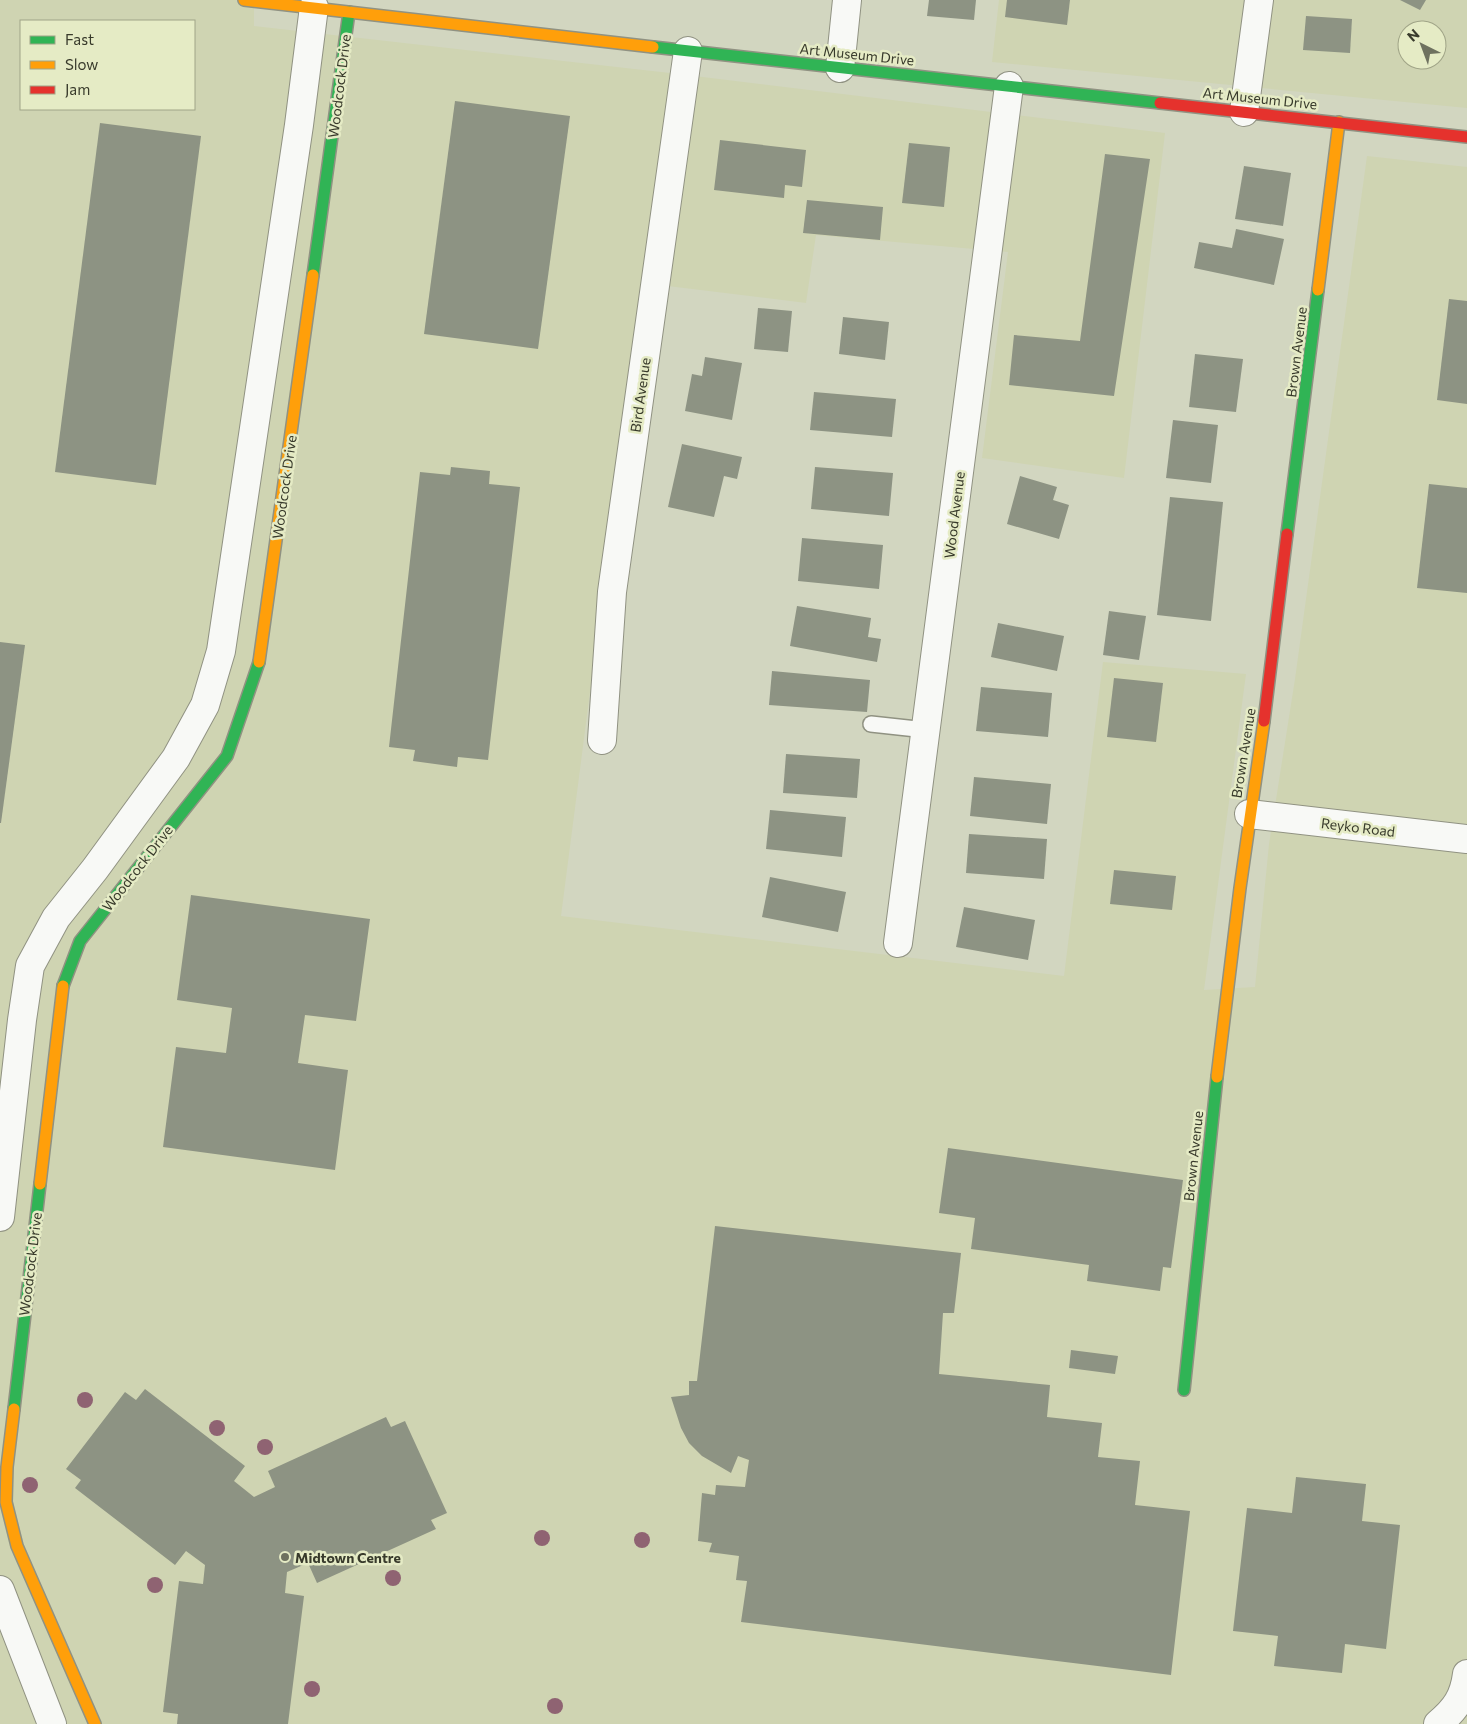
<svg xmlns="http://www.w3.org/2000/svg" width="1467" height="1724" font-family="Commissioner,sans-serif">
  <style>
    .built { fill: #cfd4b2; fill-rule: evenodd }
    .building { fill: #8d9383 }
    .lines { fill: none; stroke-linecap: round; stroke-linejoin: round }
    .lane-casing { stroke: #909282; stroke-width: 18 }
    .street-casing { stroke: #909282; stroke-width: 30 }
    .fast-casing { stroke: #909282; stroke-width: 14 }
    .slow-casing { stroke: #909282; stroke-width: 14 }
    .jam-casing { stroke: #909282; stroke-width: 14 }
    .lane { stroke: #f8f9f6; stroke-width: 15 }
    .street { stroke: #f8f9f6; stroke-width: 28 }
    .fast { stroke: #30b455; stroke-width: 11 }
    .slow { stroke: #ff9f0a; stroke-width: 11 }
    .jam { stroke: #e5322d; stroke-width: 11 }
    .tree { fill: #8f6372 }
    .poi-dot { fill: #6e715f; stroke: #e5ebc5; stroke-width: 2 }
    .labels { text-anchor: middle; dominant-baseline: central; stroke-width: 5; stroke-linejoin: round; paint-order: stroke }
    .street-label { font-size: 14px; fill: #383a2b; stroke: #e5ebc5 }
    .poi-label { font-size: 14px; font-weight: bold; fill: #383a2b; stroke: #e5ebc5; text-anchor: start }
  </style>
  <rect width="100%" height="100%" fill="#d2d6c0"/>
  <g class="built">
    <path d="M0,0H254V26L670,73L1165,133L1124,478L982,458L1008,252L816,235L806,303L643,283L561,916L1064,976L1103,662L1246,674L1204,990L1255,987L1269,844L1295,679L1367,156L1467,167V1724H0ZM21,21H194V109H21Z"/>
    <path d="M999,0H1467V108L992,62ZM1407,30H1437V60H1407Z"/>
  </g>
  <g class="building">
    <polygon points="929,0 976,0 974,20 927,16"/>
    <polygon points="1007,0 1070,0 1067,25 1005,17"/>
    <polygon points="1400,0 1426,0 1420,10"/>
    <polygon points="1306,16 1352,19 1350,53 1303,50"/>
    <polygon points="455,101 570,116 538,349 424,334"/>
    <polygon points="100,123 201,136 156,485 55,472"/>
    <polygon points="720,140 806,150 802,187 785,185 784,198 714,190"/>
    <polygon points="909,143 950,147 944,207 902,203"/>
    <polygon points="1105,154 1150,159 1114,396 1009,385 1014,335 1080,341"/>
    <polygon points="1244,166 1291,173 1283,226 1235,219"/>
    <polygon points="807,200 883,207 880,240 803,233"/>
    <polygon points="1236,229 1284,239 1274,285 1194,268 1199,242 1232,248"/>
    <polygon points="1449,299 1467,301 1467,404 1437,400"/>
    <polygon points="758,308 792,311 788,352 754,349"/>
    <polygon points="843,317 889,322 885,360 839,354"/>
    <polygon points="1195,354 1243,359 1236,412 1189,407"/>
    <polygon points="705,357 742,363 732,420 685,411 692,374 702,376"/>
    <polygon points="814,392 896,399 892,437 810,430"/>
    <polygon points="1173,420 1218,425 1211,483 1166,478"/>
    <polygon points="682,444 742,457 737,479 724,476 714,517 668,507"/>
    <polygon points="451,467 490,471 489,484 520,487 488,760 458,757 457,767 413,761 415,750 389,747 420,472 450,475"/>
    <polygon points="815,467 893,473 889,516 811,509"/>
    <polygon points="1020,476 1057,487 1053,500 1069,505 1059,539 1007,524"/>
    <polygon points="1429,484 1467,488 1467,593 1417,588"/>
    <polygon points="1170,497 1223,502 1211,621 1157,615"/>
    <polygon points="802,538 883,545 879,589 798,581"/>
    <polygon points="797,606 871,618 868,637 881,639 877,662 790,646"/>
    <polygon points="1109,611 1146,616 1139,660 1103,655"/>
    <polygon points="998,623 1064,636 1057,671 991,657"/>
    <polygon points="0,642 25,645 1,823 0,823"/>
    <polygon points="772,671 870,680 867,712 769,705"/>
    <polygon points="1114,678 1163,683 1156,742 1107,737"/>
    <polygon points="981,687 1052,693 1048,737 976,731"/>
    <polygon points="786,754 860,759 857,798 783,793"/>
    <polygon points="974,777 1051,784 1047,824 970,816"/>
    <polygon points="770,810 846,817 842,857 766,849"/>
    <polygon points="969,834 1047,839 1044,879 966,873"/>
    <polygon points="1114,870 1176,876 1172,910 1110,904"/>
    <polygon points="770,877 846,892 838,932 762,917"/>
    <polygon points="191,895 370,919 356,1021 305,1015 298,1063 348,1070 335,1170 163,1147 176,1047 226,1053 232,1008 177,1000"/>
    <polygon points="964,907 1035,920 1028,960 956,947"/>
    <polygon points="948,1148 1183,1180 1171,1268 1163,1267 1160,1291 1087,1281 1089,1265 971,1249 975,1218 939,1213"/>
    <polygon points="715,1226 961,1253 954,1313 943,1313 939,1374 1050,1385 1047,1417 1102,1423 1098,1457 1140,1461 1135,1505 1190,1511 1171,1675 741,1622 747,1581 736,1580 739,1556 709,1552 712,1543 698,1541 702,1493 715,1495 716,1485 745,1487 749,1460 738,1456 731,1473 702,1456 689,1443 681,1428 671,1397 689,1395 689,1381 697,1381"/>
    <polygon points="1071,1350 1118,1356 1115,1374 1069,1368"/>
    <polygon points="145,1389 245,1466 234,1481 254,1497 275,1487 268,1471 386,1417 391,1427 405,1421 447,1513 431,1520 436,1529 317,1583 308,1563 287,1572 285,1593 304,1596 288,1724 177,1724 178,1714 163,1712 179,1581 203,1584 205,1565 186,1551 175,1565 75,1488 81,1480 66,1469 125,1392 136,1400"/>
    <polygon points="1296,1477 1366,1484 1362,1521 1400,1525 1386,1649 1345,1644 1342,1673 1274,1666 1278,1636 1233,1631 1247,1508 1292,1513"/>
  </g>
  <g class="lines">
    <defs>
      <polyline id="lane" points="871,724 926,730"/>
      <g id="street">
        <polyline points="840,68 847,0"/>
        <polyline points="1244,112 1259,0"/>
        <polyline points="602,740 612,592 688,51"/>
        <polyline points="1249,814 1467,839"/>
        <polyline points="898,943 1009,86"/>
        <polyline points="0,1217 22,1020 30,966 56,918 95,869 176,758 205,705 221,651 299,125 314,7"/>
        <polyline points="0,1590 52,1724"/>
        <path d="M1438,1724C1456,1709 1464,1697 1467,1674"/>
      </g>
      <g id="fast">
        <polyline points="653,47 1160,103"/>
        <polyline points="313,275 349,12"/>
        <polyline points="1287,534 1318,290"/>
        <polyline points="63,986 80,941 227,756 259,662"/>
        <polyline points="1184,1390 1217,1077"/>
        <polyline points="14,1409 40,1184"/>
      </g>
      <g id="slow">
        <polyline points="244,0 653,47"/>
        <polyline points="1318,290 1339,122"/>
        <polyline points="259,662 313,275"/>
        <polyline points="1217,1077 1240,888 1264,721"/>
        <polyline points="40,1184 63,986"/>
        <polyline points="14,1409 7,1467 6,1502 17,1546 95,1724"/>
      </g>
      <g id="jam">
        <polyline points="1160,103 1467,137"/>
        <polyline points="1264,721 1287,534"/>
      </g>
    </defs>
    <use href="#lane" class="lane-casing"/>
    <use href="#street" class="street-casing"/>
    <use href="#fast" class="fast-casing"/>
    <use href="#slow" class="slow-casing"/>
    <use href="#jam" class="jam-casing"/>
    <use href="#lane" class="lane"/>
    <use href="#street" class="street"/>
    <use href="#fast" class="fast"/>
    <use href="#slow" class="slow"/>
    <use href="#jam" class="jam"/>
  </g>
  <g class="tree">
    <circle cx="85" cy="1400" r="8"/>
    <circle cx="217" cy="1428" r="8"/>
    <circle cx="265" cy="1447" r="8"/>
    <circle cx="30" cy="1485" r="8"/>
    <circle cx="542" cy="1538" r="8"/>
    <circle cx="642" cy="1540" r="8"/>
    <circle cx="393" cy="1578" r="8"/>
    <circle cx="155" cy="1585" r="8"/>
    <circle cx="312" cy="1689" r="8"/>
    <circle cx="555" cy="1706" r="8"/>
  </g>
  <circle class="poi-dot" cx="285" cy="1557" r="5"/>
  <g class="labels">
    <g class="street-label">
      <text transform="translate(857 54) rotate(6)">Art Museum Drive</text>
      <text transform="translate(339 86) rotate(-83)">Woodcock Drive</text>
      <text transform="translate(1260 98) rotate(6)">Art Museum Drive</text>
      <text transform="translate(1296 352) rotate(-83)">Brown Avenue</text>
      <text transform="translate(640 395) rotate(-82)">Bird Avenue</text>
      <text transform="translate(284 487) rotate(-82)">Woodcock Drive</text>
      <text transform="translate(954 515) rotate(-83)">Wood Avenue</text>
      <text transform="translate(1243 753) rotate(-81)">Brown Avenue</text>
      <text transform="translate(1358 827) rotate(7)">Reyko Road</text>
      <text transform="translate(137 868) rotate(-52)">Woodcock Drive</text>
      <text transform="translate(1193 1156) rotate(-84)">Brown Avenue</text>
      <text transform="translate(30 1264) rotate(-83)">Woodcock Drive</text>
    </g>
    <g class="poi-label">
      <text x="295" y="1557">Midtown Centre</text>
    </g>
  </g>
  <rect x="20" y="20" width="175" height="90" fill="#e5ebc5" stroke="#a0a487"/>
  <rect x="30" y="36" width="25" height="8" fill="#30b455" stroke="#a0a487"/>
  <text x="65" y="45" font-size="15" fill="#383a2b">Fast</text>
  <rect x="30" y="61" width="25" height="8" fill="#ff9f0a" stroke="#a0a487"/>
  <text x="65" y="70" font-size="15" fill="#383a2b">Slow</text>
  <rect x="30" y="86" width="25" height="8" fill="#e5322d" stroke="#a0a487"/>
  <text x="65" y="95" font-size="15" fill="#383a2b">Jam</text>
  <g transform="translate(1422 45) rotate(318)"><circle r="24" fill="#e5ebc5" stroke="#a0a487"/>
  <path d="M0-4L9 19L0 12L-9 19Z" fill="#6e715f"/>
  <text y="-8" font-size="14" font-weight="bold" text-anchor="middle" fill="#383a2b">N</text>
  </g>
</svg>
